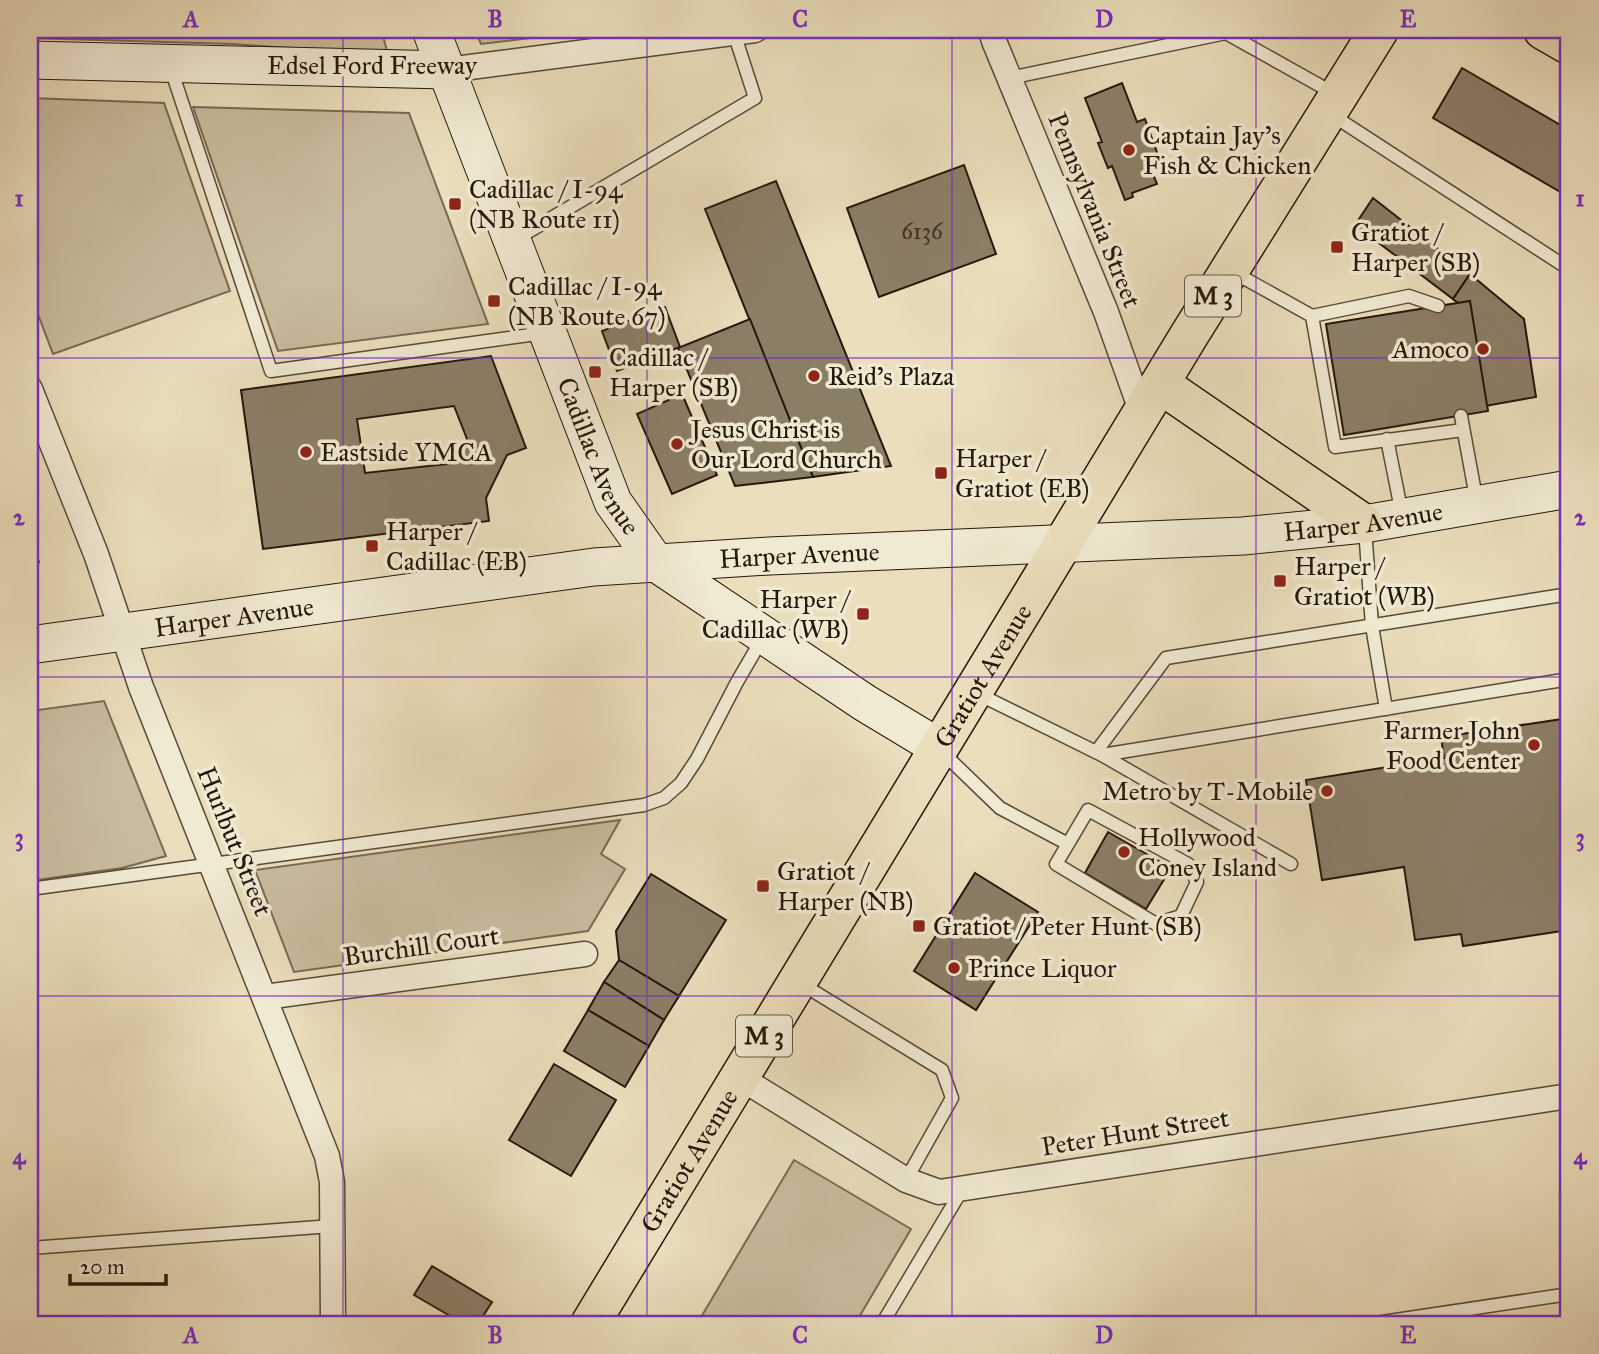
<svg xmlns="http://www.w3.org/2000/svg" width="1599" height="1354" font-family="'IM FELL Great Primer',serif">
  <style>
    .green { fill: #c8bc9e; stroke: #766a54; stroke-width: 2 }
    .building { fill: #8b7e67; stroke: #24170b; stroke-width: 2; fill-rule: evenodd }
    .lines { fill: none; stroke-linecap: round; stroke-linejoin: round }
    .lane-casing { stroke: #564937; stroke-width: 15 }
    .street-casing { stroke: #564937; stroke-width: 27 }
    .secondary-casing { stroke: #24170b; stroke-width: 39 }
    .primary-casing { stroke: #24170b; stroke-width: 41 }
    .highway-casing { stroke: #24170b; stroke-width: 41 }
    .lane { stroke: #f1ead3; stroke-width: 12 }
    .street { stroke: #f1ead3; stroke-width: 24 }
    .secondary { stroke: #f1ead3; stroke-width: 37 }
    .primary { stroke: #eadebc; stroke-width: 38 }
    .highway { stroke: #eadebc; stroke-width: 38 }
    .grid { fill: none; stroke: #7b2cbf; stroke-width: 2; stroke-opacity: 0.55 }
    .poi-dot { fill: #8f2418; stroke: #f1ead3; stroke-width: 2.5 }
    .labels { text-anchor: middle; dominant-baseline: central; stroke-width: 7; stroke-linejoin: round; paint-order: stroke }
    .number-label { font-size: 23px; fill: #3e3122 }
    .shield { fill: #f1ead3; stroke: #625647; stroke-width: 2 }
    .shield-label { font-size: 24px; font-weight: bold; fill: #24170b }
    .street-label { font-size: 26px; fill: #24170b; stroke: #f1ead3 }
    .poi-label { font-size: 26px; fill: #24170b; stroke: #f1ead3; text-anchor: start }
    .neatline { fill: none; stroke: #7b2cbf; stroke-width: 2.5 }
    .grid-label { font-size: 23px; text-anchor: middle; font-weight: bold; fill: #7b2cbf }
  </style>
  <rect width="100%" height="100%" fill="#eadebc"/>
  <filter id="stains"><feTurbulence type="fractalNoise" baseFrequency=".00286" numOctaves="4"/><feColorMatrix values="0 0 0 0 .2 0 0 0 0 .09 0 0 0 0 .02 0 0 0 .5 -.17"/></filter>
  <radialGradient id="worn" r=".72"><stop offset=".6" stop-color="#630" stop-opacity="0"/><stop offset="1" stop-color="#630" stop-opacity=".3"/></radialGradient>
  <g class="green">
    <polygon points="30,30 352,30 332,32 333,37 382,32 388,55 233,44 30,38"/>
    <polygon points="475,30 597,30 481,44"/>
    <polygon points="30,98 164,103 230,291 53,354 30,293"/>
    <polygon points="193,107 409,113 488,324 278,351"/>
    <polygon points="104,701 166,856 122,868 30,881 30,711"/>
    <polygon points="620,820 601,854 625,869 588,931 294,972 255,870"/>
    <polygon points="794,1160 911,1229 855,1324 697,1324"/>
  </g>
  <g class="building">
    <polygon points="1462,68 1569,130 1569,197 1433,118"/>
    <polygon points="1122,83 1137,122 1145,119 1159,158 1148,162 1157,184 1132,193 1133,197 1125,200 1112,166 1108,168 1098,143 1102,142 1085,98"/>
    <polygon points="964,165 996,254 879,297 847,208"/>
    <polygon points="776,181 891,466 813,477 795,433 705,209"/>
    <polygon points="1373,198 1470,274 1453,299 1355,225"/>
    <polygon points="1470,274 1524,319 1536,397 1479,407 1463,307 1453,299"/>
    <polygon points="1470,301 1488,411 1344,435 1326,324"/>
    <polygon points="665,307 680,347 617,371 602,331"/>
    <polygon points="750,319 795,433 813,477 735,486 678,348"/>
    <path d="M491,356L526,448L507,455L486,498L489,521L263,549L241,390ZM454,406L467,439L456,463L365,473L357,419Z"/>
    <polygon points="682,394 717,475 672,494 637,414"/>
    <polygon points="30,539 39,562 30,578"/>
    <polygon points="1569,718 1569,930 1463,946 1461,934 1415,940 1404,867 1322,880 1306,780 1444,758 1441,737"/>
    <polygon points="1108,832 1171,868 1146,909 1085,873"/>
    <polygon points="975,873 1038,912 976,1010 914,971"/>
    <polygon points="651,874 726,920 679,996 619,960 616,931"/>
    <polygon points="619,960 679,996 664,1020 604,982"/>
    <polygon points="604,982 664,1020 649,1046 588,1010"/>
    <polygon points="588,1010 649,1046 625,1087 564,1051"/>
    <polygon points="554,1064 616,1100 571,1176 509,1140"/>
    <polygon points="432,1266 492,1302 478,1324 464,1324 414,1295"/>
  </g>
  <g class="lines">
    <defs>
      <g id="lane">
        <polyline points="171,69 271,371 544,333"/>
        <polyline points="1009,78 1226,33 1335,94"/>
        <polyline points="1332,115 1569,269"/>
        <polyline points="516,239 755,98 734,33"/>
        <polyline points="1233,272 1312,316 1335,447 1463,430"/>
        <polyline points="1312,316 1409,296 1438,306"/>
        <polyline points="1461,416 1477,503"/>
        <polyline points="1387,439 1402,514"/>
        <polyline points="1365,528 1372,626 1386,709"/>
        <polyline points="976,693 1102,755 1291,864"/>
        <polyline points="1096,752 1166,658 1569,594"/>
        <polyline points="943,753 1000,808 1068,844 1056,864 1156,924 1181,916 1197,882 1188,864 1088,810 1068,844"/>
        <polyline points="1102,755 1569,679"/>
        <polyline points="30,889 644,805 664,798 681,783 697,759 737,682 762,639"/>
        <polyline points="800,983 942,1070 952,1098 906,1180"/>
        <polyline points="30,1248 332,1226"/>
        <polyline points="882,1324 963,1188"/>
        <polyline points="1369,1324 1569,1294"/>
      </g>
      <g id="street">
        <polyline points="991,30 994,41 1106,312 1142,413"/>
        <polyline points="447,70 755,30"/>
        <polyline points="30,389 96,554 141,687 327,1156 332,1182 333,1324"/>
        <polyline points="265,997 585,954"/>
        <polyline points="739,1077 906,1180 939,1192 1569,1096"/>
      </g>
      <g id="secondary">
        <path id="s1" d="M431,30L613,502L656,563L865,703L938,747"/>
        <polyline points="30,60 447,70"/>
        <path id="s2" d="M30,645L594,567L769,556L1243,536L1364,524L1569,489"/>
      </g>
      <g id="primary">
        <polyline points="1160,384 1364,524"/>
        <path id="s3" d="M590,1324L1188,337L1379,30"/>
      </g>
      <polyline id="highway" points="1543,30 1569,45"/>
    </defs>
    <use href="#lane" class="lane-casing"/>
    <use href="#street" class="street-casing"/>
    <use href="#secondary" class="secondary-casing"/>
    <use href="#primary" class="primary-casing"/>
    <use href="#highway" class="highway-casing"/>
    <use href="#lane" class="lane"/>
    <use href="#street" class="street"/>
    <use href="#secondary" class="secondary"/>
    <use href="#primary" class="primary"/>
    <use href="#highway" class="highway"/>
  </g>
  <path class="grid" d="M343,30V1324M647,30V1324M952,30V1324M1256,30V1324M30,358H1569M30,677H1569M30,996H1569"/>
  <g class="poi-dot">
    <circle cx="1129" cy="150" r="7"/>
    <rect x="448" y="197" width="14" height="14" rx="3.5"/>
    <rect x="1330" y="240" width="14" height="14" rx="3.5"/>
    <rect x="487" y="294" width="14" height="14" rx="3.5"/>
    <circle cx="1483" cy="349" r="7"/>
    <rect x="588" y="365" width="14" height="14" rx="3.5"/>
    <circle cx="814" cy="376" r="7"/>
    <circle cx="677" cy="444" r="7"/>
    <circle cx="306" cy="452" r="7"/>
    <rect x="934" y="466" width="14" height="14" rx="3.5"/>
    <rect x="365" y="539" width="14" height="14" rx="3.5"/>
    <rect x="1273" y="574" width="14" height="14" rx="3.5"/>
    <rect x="856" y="607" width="14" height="14" rx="3.5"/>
    <circle cx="1534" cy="745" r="7"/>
    <circle cx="1327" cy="791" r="7"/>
    <circle cx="1124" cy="852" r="7"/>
    <rect x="756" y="879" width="14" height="14" rx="3.5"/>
    <rect x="912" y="919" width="14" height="14" rx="3.5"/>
    <circle cx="954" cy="968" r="7"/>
  </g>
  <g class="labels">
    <g class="number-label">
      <text x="922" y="231">6136</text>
    </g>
    <g class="shield">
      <rect x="1185" y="275.5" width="56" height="41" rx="5"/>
      <rect x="736" y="1015.5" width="56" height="41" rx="5"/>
    </g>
    <g class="shield-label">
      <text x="1213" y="296">M 3</text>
      <text x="764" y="1036">M 3</text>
    </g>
    <g class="street-label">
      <text x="372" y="65">Edsel Ford Freeway</text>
      <text transform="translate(1095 210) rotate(68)">Pennsylvania Street</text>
      <text stroke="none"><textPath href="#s1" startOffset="458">Cadillac Avenue</textPath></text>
      <text stroke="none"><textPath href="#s2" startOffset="1340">Harper Avenue</textPath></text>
      <text stroke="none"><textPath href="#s2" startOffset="775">Harper Avenue</textPath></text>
      <text stroke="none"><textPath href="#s2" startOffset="206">Harper Avenue</textPath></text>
      <text stroke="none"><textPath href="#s3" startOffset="758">Gratiot Avenue</textPath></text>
      <text transform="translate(235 841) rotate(68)">Hurlbut Street</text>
      <text transform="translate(421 946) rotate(-8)">Burchill Court</text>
      <text transform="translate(1135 1132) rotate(-9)">Peter Hunt Street</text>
      <text stroke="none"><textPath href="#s3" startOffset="191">Gratiot Avenue</textPath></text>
    </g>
    <g class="poi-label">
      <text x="1143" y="135">Captain Jay's<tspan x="1143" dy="30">Fish &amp; Chicken</tspan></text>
      <text x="469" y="189">Cadillac / I-94<tspan x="469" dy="30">(NB Route 11)</tspan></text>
      <text x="1351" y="232">Gratiot /<tspan x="1351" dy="30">Harper (SB)</tspan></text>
      <text x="508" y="286">Cadillac / I-94<tspan x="508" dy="30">(NB Route 67)</tspan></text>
      <text x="1469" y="349" text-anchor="end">Amoco</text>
      <text x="609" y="357">Cadillac /<tspan x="609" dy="30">Harper (SB)</tspan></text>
      <text x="828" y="376">Reid's Plaza</text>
      <text x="691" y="429">Jesus Christ is<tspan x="691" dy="30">Our Lord Church</tspan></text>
      <text x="320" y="452">Eastside YMCA</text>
      <text x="955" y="458">Harper /<tspan x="955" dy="30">Gratiot (EB)</tspan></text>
      <text x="386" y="531">Harper /<tspan x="386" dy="30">Cadillac (EB)</tspan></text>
      <text x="1294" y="566">Harper /<tspan x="1294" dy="30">Gratiot (WB)</tspan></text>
      <text x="849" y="599" text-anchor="end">Harper /<tspan x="849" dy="30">Cadillac (WB)</tspan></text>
      <text x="1520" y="730" text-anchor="end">Farmer John<tspan x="1520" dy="30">Food Center</tspan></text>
      <text x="1313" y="791" text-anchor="end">Metro by T-Mobile</text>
      <text x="1138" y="837">Hollywood<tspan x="1138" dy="30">Coney Island</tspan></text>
      <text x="777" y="871">Gratiot /<tspan x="777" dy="30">Harper (NB)</tspan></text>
      <text x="933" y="926">Gratiot / Peter Hunt (SB)</text>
      <text x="968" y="968">Prince Liquor</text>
    </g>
  </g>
  <rect width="1599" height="1354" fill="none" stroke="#eadebc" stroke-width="77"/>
  <path d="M70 1274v10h96v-10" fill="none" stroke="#24170b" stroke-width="3.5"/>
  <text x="80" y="1274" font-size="21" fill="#24170b" stroke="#f1ead3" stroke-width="5" paint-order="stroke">20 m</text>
  <rect x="38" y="38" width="1522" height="1278" class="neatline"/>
  <g class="grid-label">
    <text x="191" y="27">A</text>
    <text x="495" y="27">B</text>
    <text x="800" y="27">C</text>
    <text x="1104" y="27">D</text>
    <text x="1408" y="27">E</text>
    <text x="19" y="206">1</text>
    <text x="1580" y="206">1</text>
    <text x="19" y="525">2</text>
    <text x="1580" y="525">2</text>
    <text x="19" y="845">3</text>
    <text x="1580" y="845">3</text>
    <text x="19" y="1164">4</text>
    <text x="1580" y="1164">4</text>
    <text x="191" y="1343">A</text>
    <text x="495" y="1343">B</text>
    <text x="800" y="1343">C</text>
    <text x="1104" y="1343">D</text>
    <text x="1408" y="1343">E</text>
  </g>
  <rect width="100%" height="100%" filter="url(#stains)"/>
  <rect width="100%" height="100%" fill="url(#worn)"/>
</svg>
